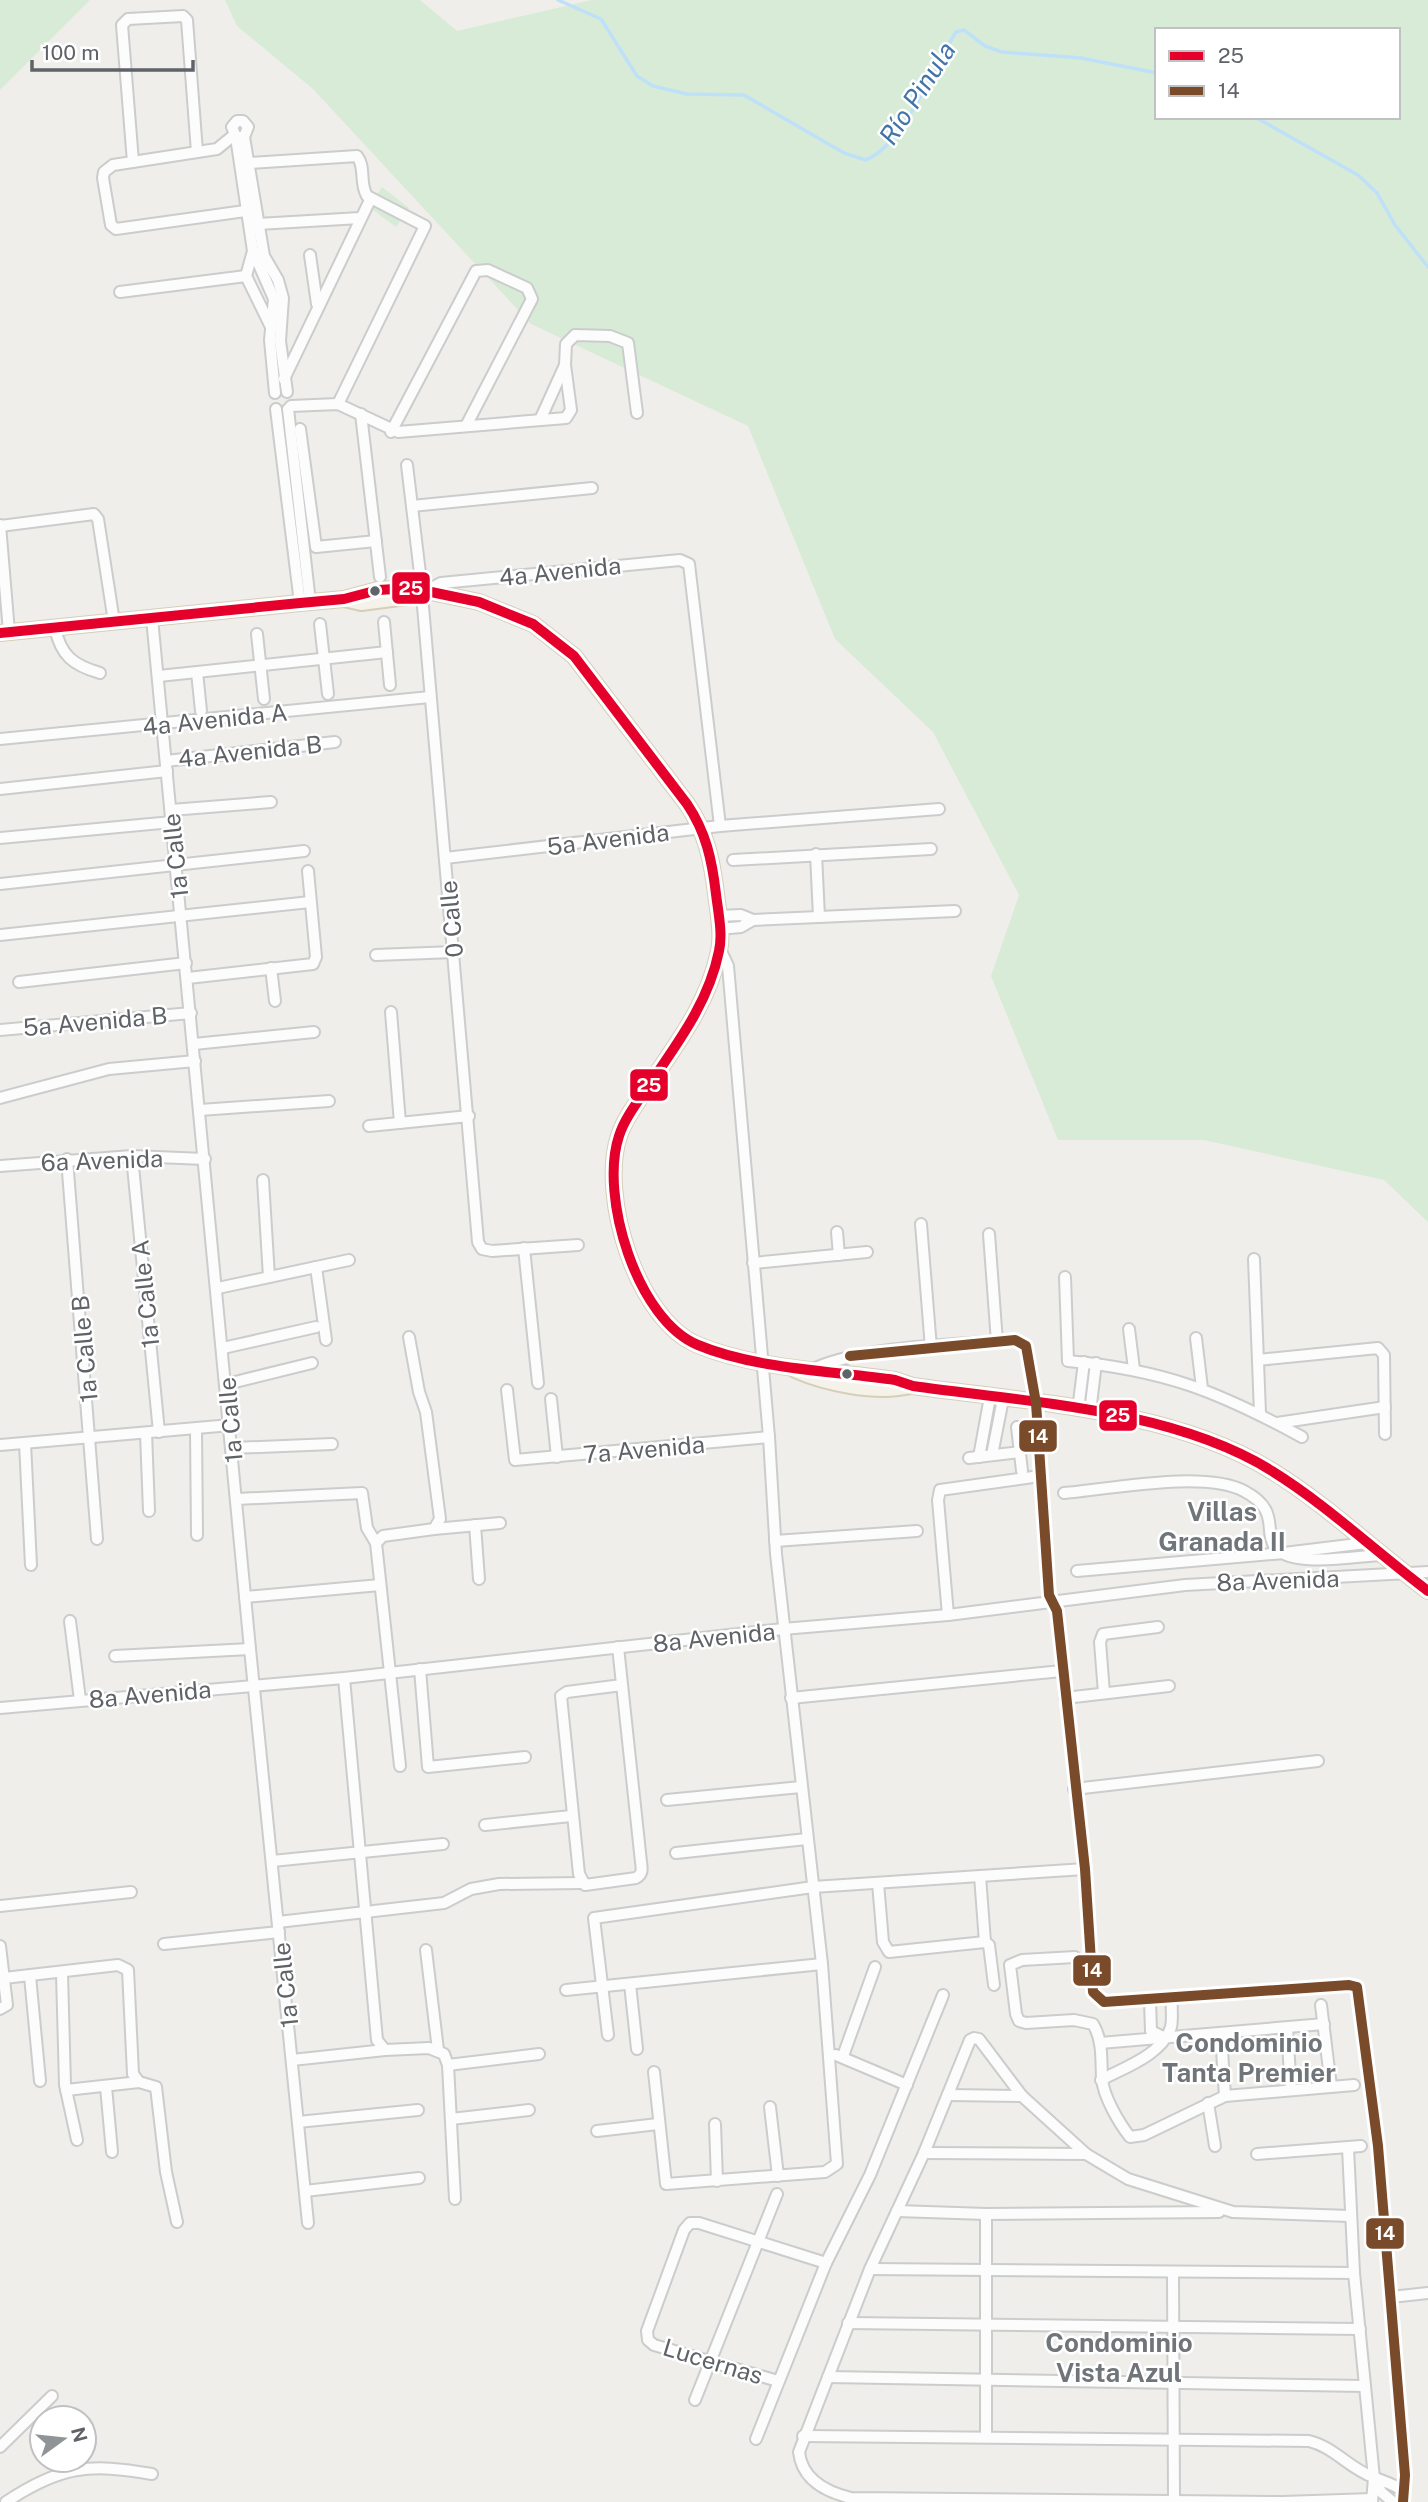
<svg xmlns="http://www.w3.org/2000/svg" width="1428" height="2502" font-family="'Public Sans',sans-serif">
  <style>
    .green { fill: #d8ebd6; fill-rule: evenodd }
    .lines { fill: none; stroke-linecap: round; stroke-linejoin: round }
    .stream { stroke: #bfe0f9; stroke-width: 3.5 }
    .minor-casing { stroke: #cbcccc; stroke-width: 14 }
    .major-casing { stroke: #d7ceb8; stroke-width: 18 }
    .minor { stroke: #fdfcfc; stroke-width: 10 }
    .major { stroke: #f4f2e9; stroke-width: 14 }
    .bus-1-casing { stroke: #fff; stroke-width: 16 }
    .bus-2-casing { stroke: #fff; stroke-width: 16 }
    .bus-1 { stroke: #e4002b; stroke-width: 10 }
    .bus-2 { stroke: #7a4b2a; stroke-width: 10 }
    .bus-dot { fill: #5f6368; stroke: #fff; stroke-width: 2.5 }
    .labels { text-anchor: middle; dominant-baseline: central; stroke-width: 5; stroke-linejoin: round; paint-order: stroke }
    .street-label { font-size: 24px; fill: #5f6368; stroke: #fff }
    .water-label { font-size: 26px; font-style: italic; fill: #4174aa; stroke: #fff }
    .neighbourhood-label { font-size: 26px; font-weight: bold; fill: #70757a; stroke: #fff }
    .line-badge { stroke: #fff; stroke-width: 2.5 }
    .badge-label { font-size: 19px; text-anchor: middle; font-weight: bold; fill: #fff }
  </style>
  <rect width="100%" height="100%" fill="#efeeea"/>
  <g class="green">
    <polygon points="0,0 90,0 0,90"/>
    <path d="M225,0H420L457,31L592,0H1428V1222L1384,1180L1204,1140H1058L991,976L1019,895L933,732L835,639L748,426L531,324L313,89L237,26ZM1157,30H1398V117H1157Z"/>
    <polygon points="382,187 409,208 396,227 369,207"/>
  </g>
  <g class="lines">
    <g class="stream">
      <path d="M558,0L601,19L637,76L653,86L687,94L744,95L844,153L866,160C904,144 934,66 956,32L964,30L985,46L1002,52L1081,58L1157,73"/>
      <polyline points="1255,117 1358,175 1377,193 1395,225 1428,267"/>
    </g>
    <defs>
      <g id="minor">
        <polyline points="234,135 217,149 113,165 104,172 103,178 111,225 116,229 245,211"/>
        <polyline points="236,137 253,251 274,299 270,340 275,393"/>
        <polyline points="244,137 236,137 232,127 237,121 243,121 248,127 244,137 264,256 278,280 283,298 280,341 287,392"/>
        <polyline points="133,162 122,25 128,19 183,16 187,20 197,152"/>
        <path d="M249,163L357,156C366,167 359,183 367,196L425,226L338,404"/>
        <polyline points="258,224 360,218"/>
        <polyline points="253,251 246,276 271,327"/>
        <polyline points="310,255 317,304"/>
        <polyline points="120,292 246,276"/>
        <polyline points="284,379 371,198"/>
        <polyline points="291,406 338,404 398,432 566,418 571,410 565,365"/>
        <polyline points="276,409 300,603"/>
        <polyline points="288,409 310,602"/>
        <polyline points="361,414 380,577"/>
        <polyline points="540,420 565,365 566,344 575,335 610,336 628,343 637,413"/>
        <polyline points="300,429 316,547 376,541"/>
        <polyline points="391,432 476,271 488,270 527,288 532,299 466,426"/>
        <polyline points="407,465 422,590"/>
        <polyline points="412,506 592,488"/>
        <polyline points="0,525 9,632"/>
        <polyline points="0,526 94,514 98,519 114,622"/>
        <polyline points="426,591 441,583 680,560 689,564 720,826"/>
        <polyline points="422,595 478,1242 482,1249 492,1251 578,1245"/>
        <polyline points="152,618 250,1649 308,2223"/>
        <polyline points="384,622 390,685"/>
        <polyline points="320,624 328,694"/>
        <path d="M55,628C61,656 73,665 100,673"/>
        <polyline points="257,634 264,699"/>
        <polyline points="197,672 201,711"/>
        <polyline points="159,676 387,652"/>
        <polyline points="0,739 430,697"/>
        <polyline points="166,761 335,742"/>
        <polyline points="0,789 167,771"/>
        <polyline points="171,810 271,802"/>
        <polyline points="0,838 172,822"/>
        <polyline points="816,854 819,917"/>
        <polyline points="445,858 720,826 939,809"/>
        <polyline points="733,860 931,849"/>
        <polyline points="0,884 304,851"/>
        <polyline points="718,916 741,915 753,920 955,911"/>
        <polyline points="719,929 741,927 753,920"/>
        <polyline points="0,935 310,902"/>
        <polyline points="376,955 454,952"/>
        <polyline points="271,968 275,1001"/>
        <polyline points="188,978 313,964 316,957 308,871"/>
        <polyline points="19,982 186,963"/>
        <polyline points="391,1012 400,1123"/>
        <polyline points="0,1030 191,1013"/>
        <polyline points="194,1044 314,1032"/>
        <polyline points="0,1098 109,1069 195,1061"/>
        <polyline points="200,1110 329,1101"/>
        <polyline points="369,1126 469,1116"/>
        <polyline points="132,1156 159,1432"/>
        <polyline points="67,1159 97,1539"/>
        <polyline points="0,1166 132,1156 205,1159"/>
        <polyline points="263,1180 269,1277"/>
        <polyline points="921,1224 931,1348"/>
        <polyline points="837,1232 839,1255"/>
        <polyline points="989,1234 997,1342"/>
        <polyline points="524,1248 538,1383"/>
        <polyline points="1254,1259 1260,1413"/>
        <polyline points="753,1263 867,1252"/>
        <polyline points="316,1267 326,1340"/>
        <path d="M1065,1277L1068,1361C1164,1370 1217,1391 1302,1437"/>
        <polyline points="218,1288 349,1260"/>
        <polyline points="1129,1329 1134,1369"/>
        <polyline points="1196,1338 1202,1388"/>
        <polyline points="223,1348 316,1327"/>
        <polyline points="1258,1360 1378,1348 1384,1355 1385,1434"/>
        <path d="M815,1368C870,1345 954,1345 1015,1340L1026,1346L1036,1403L1049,1595L1057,1611L1085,1869L1093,1992L1104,2002L1349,1985L1357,1987L1378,2146L1405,2475L1403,2502"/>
        <polyline points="227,1384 312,1363"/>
        <polyline points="507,1390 515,1460 769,1437"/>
        <polyline points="551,1399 557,1457"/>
        <polyline points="1078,1410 1084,1362"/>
        <polyline points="1090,1412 1096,1363"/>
        <polyline points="1277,1423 1385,1407"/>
        <polyline points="1017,1427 1022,1471"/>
        <polyline points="196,1429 197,1535"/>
        <polyline points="146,1433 149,1511"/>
        <polyline points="25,1443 31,1565"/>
        <polyline points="0,1445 231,1425"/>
        <polyline points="233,1448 332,1444"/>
        <polyline points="992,1455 1003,1399"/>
        <polyline points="979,1457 990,1397"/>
        <polyline points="969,1458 1020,1452"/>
        <path d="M1064,1493C1111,1489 1204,1470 1244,1491C1282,1511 1262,1531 1276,1548C1293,1568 1357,1556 1381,1555"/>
        <polyline points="237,1499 362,1493 367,1528 376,1543"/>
        <polyline points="475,1525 479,1579"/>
        <polyline points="434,1529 500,1523"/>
        <polyline points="775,1541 917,1531"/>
        <polyline points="1077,1571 1284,1553 1366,1543"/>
        <polyline points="245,1597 380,1585"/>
        <polyline points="948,1615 938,1500 940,1490 1040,1476"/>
        <polyline points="70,1621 80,1700"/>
        <path d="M618,1647L641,1862C642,1869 643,1874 636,1878L585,1885L579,1874L561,1696L567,1692L622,1685"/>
        <polyline points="115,1656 250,1649"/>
        <polyline points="420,1669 428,1767 525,1757"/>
        <polyline points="344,1678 377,2040 385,2050 429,2048 444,2054 448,2065 455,2199"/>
        <polyline points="1104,1693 1100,1642 1103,1634 1158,1627"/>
        <polyline points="791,1698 1062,1671"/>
        <polyline points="1065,1698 1169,1686"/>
        <polyline points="0,1708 344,1678 783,1629 948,1615 1185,1585 1428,1572"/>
        <polyline points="400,1766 376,1543 383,1536 434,1529 440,1519 426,1412 419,1392 409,1337"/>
        <polyline points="1074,1789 1318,1761"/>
        <polyline points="667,1800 801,1787"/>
        <polyline points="485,1825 571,1816"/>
        <polyline points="676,1853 807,1839"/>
        <polyline points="272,1861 443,1844"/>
        <polyline points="980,1876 985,1942 989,1945 994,1985"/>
        <polyline points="878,1883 883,1942 889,1952 985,1942"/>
        <polyline points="0,1906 131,1892"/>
        <polyline points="278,1922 444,1903 471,1889 499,1884 582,1883"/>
        <polyline points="164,1944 279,1932"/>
        <polyline points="0,1946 7,2005 0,2009"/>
        <polyline points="426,1950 438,2050"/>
        <path d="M1075,1957L1022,1960L1010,1965L1016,2014L1019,2021L1026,2023L1074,2020L1093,2024C1103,2041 1101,2059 1102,2078C1103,2096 1119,2123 1130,2137L1144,2135L1225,2096L1354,2085"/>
        <polyline points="62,1973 65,2085 77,2140"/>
        <polyline points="30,1976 40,2081"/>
        <polyline points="4,1978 118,1965 128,1970 133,2074 139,2082 156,2087 166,2172 177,2222"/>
        <polyline points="630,1984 637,2049"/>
        <polyline points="566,1990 822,1964"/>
        <polyline points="1150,2001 1151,2031 1165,2038"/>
        <polyline points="1321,2005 1331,2086"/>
        <polyline points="1287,2028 1291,2090"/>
        <polyline points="608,2035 594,1918 813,1887 1085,1869"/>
        <polyline points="1221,2035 1225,2096"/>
        <polyline points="1100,2043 1324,2024"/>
        <polyline points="836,2055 907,2085"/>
        <polyline points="843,2056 875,1967"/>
        <polyline points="292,2060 385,2050"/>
        <polyline points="448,2065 539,2054"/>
        <polyline points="654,2072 666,2184 825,2172 837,2164 822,1964 776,1554 769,1437 728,966 720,949"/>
        <path d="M1101,2080C1125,2067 1162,2055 1171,2027C1173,2019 1171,2007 1172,1999"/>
        <polyline points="106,2087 112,2152"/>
        <polyline points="66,2090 139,2082"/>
        <polyline points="949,2095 1022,2096"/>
        <polyline points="1208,2103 1215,2146"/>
        <polyline points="770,2107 778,2176"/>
        <polyline points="451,2119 529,2110"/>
        <polyline points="298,2122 418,2110"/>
        <polyline points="715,2124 717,2181"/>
        <polyline points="597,2131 658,2124"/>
        <polyline points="1348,2148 1354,2273 1374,2478 1372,2502"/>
        <polyline points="924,2153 1086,2154"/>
        <polyline points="1257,2154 1361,2146"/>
        <polyline points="305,2191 419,2178"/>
        <polyline points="897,2211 986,2214 1219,2212"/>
        <path d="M1350,2216L1233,2212L1128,2179L1086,2154L1022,2096L979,2039L974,2038L970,2040L924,2153L870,2269L799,2452C802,2480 826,2492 851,2498L1283,2502L1372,2499"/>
        <polyline points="870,2269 1354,2273"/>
        <polyline points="1173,2272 1174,2500"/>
        <polyline points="1391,2297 1428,2293"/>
        <polyline points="848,2323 1360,2329"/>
        <polyline points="828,2377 1365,2386"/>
        <polyline points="778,2381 654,2345 648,2340 647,2331 684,2230 690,2223 699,2223 826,2263"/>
        <polyline points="695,2400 777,2194"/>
        <polyline points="986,2435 986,2214"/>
        <path d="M803,2436L1309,2441C1334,2447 1350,2469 1373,2477C1385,2482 1393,2484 1404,2491"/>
        <polyline points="756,2439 826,2263 870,2175 943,1995"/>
        <polyline points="0,2447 52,2396"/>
        <polyline points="1374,2478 1381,2492 1393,2502"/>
        <path d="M6,2502C60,2466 89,2463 152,2474"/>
      </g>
      <g id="major">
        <polyline points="344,599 361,603 422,595"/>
        <path d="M0,633L300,603L344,599L378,590L412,588L479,602L533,624L574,656L687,804C706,832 712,860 716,894C718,911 723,934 719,951C709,1001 679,1041 651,1082C640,1099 625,1117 619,1136C599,1196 637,1320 698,1345C755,1369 833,1371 895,1380L913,1386C1026,1402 1173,1409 1272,1471C1327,1505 1376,1552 1428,1591"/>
        <path d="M795,1370C827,1384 876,1394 911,1386"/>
      </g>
    </defs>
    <use href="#minor" class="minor-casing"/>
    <use href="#major" class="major-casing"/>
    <use href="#minor" class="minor"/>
    <use href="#major" class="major"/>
    <defs>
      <path id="bus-1" d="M0,633L300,603L344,599L378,590L412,588L479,602L533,624L574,656L687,804C706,832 712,860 716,894C718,911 723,934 719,951C709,1001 679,1041 651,1082C640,1099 625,1117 619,1136C599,1196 637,1320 698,1345C755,1369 833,1371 895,1380L913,1386C1026,1402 1173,1409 1272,1471C1327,1505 1376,1552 1428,1591"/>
      <polyline id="bus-2" points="850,1356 1015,1340 1026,1346 1036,1403 1049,1595 1057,1611 1085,1869 1093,1992 1104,2002 1349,1985 1357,1987 1378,2146 1405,2475 1403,2502"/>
    </defs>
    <use href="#bus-1" class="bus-1-casing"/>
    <use href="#bus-2" class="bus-2-casing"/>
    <use href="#bus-1" class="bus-1"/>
    <use href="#bus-2" class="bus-2"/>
  </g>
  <g class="bus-dot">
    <circle cx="375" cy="591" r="6"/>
    <circle cx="847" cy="1374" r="6"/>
  </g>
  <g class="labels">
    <g class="street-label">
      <text transform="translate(560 571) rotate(-6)">4a Avenida</text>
      <text transform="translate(215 719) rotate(-6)">4a Avenida A</text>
      <text transform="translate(250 751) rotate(-6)">4a Avenida B</text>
      <text transform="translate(608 839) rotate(-7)">5a Avenida</text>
      <text transform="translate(175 856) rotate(-96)">1a Calle</text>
      <text transform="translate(451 919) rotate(-95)">0 Calle</text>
      <text transform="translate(95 1021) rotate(-5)">5a Avenida B</text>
      <text transform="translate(102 1160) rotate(-2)">6a Avenida</text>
      <text transform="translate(145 1294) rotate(-96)">1a Calle A</text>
      <text transform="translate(84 1349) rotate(-95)">1a Calle B</text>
      <text transform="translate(230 1420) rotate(-95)">1a Calle</text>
      <text transform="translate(644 1449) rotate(-5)">7a Avenida</text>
      <text transform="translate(1278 1580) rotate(-2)">8a Avenida</text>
      <text transform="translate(714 1637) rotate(-6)">8a Avenida</text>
      <text transform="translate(150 1694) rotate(-5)">8a Avenida</text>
      <text transform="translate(285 1985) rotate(-96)">1a Calle</text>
      <text transform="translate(713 2361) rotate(17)">Lucernas</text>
    </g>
    <g class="water-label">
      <text transform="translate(917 93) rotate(-57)">Río Pinula</text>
    </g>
    <g class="neighbourhood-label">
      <text x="1222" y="1511">Villas<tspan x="1222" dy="30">Granada II</tspan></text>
      <text x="1249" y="2042">Condominio<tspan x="1249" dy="30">Tanta Premier</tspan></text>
      <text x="1119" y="2342">Condominio<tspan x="1119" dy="30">Vista Azul</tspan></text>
    </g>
  </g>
  <g class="line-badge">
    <rect x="391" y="571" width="40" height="34" rx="7" fill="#e4002b"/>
    <rect x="629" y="1068" width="40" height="34" rx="7" fill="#e4002b"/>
    <rect x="1098" y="1399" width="40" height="33" rx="7" fill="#e4002b"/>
    <rect x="1018" y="1419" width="40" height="34" rx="7" fill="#7a4b2a"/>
    <rect x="1072" y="1954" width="40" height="33" rx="7" fill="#7a4b2a"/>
    <rect x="1365" y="2217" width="40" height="33" rx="7" fill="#7a4b2a"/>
  </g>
  <g class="badge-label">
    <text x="411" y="595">25</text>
    <text x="649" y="1092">25</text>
    <text x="1118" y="1422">25</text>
    <text x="1038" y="1443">14</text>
    <text x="1092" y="1977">14</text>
    <text x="1385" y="2240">14</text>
  </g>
  <rect x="1155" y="28" width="245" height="91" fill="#ffffff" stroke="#bfc1c3" stroke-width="2"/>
  <rect x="1169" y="51" width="35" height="10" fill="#e4002b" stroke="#bfc1c3" stroke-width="2"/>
  <text x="1218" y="63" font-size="21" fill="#5f6368">25</text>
  <rect x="1169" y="86" width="35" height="10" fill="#7a4b2a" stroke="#bfc1c3" stroke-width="2"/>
  <text x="1218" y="98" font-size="21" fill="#5f6368">14</text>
  <g transform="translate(63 2439) rotate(75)"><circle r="33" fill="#ffffff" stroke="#bfc1c3" stroke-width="2"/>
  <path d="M0-5L12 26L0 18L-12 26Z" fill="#919496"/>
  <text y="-10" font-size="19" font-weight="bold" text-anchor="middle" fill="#5f6368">N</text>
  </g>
  <path d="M32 60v10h161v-10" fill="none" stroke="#5f6368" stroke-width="3.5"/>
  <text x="42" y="60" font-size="21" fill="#5f6368" stroke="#ffffff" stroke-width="5" paint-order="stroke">100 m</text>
</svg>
